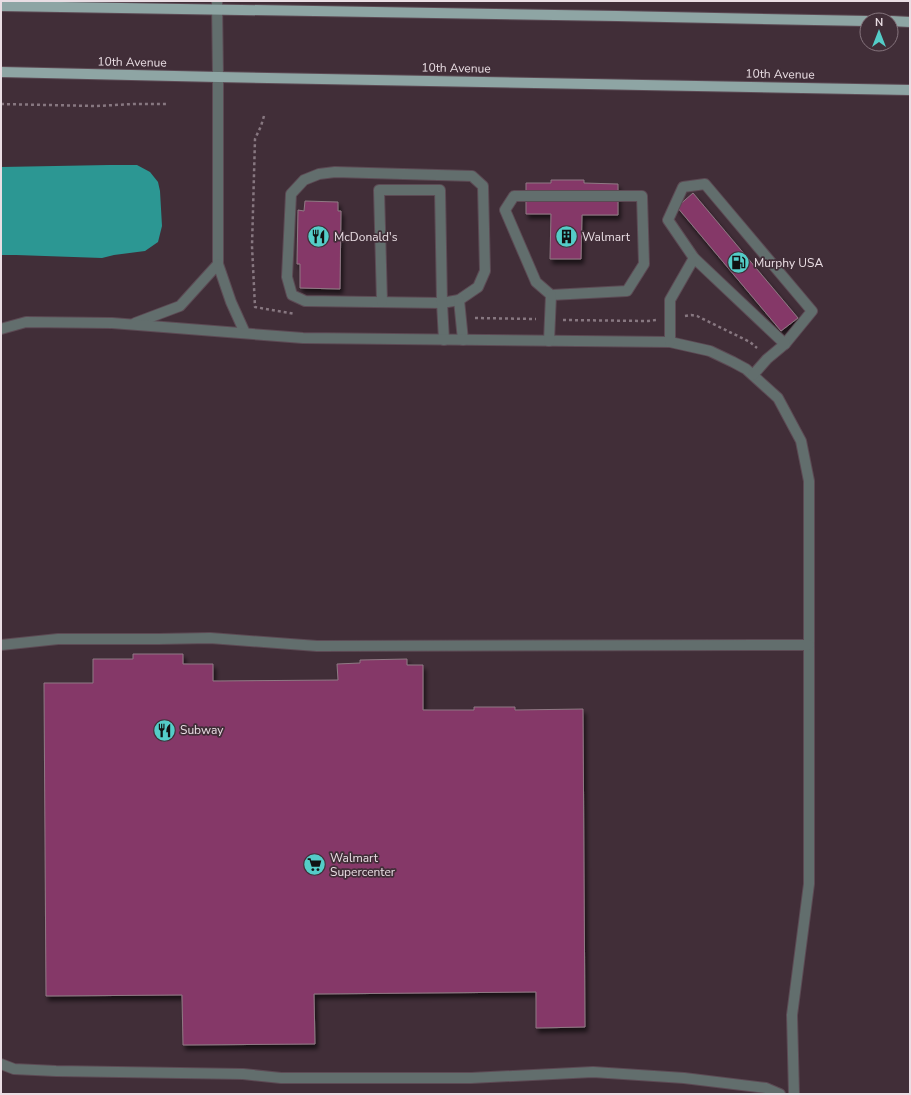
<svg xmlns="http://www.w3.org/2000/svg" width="911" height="1095" font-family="'Nunito Sans',sans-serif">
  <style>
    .water { fill: #2c9793 }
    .building { fill: #853967; stroke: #8f7984; filter: url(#shadow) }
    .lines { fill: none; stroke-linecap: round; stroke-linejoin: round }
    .service-casing { stroke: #5c4a54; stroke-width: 12 }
    .minor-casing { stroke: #5c4a54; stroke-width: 12 }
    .primary-casing { stroke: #5c4a54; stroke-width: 12 }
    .path { stroke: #877780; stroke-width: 2.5; stroke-dasharray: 3 3; stroke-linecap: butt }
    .service { stroke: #626e6d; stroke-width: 10 }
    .minor { stroke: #626e6d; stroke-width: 10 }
    .primary { stroke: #8ea5a4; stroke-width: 10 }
    .labels { text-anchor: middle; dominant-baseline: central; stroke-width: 3.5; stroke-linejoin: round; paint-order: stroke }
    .street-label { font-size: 12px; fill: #eadee4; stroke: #412e38 }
    .poi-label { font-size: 12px; fill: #eadee4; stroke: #412e38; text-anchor: start }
  </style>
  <defs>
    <filter id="shadow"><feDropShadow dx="2.5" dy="4.5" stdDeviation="2" flood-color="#0009"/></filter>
  </defs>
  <rect width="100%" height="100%" fill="#412e38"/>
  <polygon class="water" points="109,165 137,165 150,172 158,182 160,191 162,226 158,242 145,251 114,255 102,258 16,255 1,255 1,167"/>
  <g class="building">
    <polygon points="551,180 584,180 584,183 618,184 618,215 582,215 581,259 550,259 551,214 526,214 526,183 551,183"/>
    <polygon points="693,193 798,318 781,331 677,207"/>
    <polygon points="305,201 338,202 338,211 341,211 340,289 300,288 300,264 297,264 298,210 304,211"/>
    <polygon points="133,654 183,654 183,664 213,664 213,681 338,680 337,664 360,663 360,660 407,659 407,665 423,665 423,710 474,710 474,707 515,707 515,710 583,709 585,1027 536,1028 536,992 314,994 315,1044 183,1045 182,995 46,996 44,683 93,683 93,659 133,659"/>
  </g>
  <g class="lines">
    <defs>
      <g id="service">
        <polyline points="218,77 218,264 231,302 245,333"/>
        <polygon points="335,172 472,176 483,186 485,271 478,287 459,300 442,303 305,301 292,295 287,277 291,194 304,180 319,174"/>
        <polygon points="514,196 642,196 644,264 627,291 551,295 536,282 505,210"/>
        <polyline points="694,258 668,220 683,187 705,184 812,311 785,344"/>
        <polyline points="459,300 463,340"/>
        <polyline points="382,302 379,190 440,190 442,303 444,340"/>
        <polyline points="135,323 180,306 218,264"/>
        <polyline points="1,329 26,322 112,323 303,338 670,342 710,351 733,362 746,369 778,398 801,441 809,481 809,884 792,1015 794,1094"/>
        <polyline points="549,341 551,295"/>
        <polyline points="670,342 670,300 694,258 785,344 767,359 753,375"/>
        <polyline points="1,645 58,639 158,639 210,638 317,646 809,645"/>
        <polyline points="1,1064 14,1069 56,1071 243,1074 281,1078 471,1078 593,1072 684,1078 766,1088 780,1094"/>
      </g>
      <polyline id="minor" points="217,1 218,77"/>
      <g id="primary">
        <polyline points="1,6 617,16 867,21"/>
        <polyline points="891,21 910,22"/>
        <polyline points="1,72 218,77 910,90"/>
      </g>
    </defs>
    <use href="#service" class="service-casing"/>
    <use href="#minor" class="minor-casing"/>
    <use href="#primary" class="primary-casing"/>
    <g class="path">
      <polyline points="1,104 96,106 134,104 166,104"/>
      <polyline points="264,116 261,126 255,139 252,246 255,307 295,314"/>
      <polyline points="685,316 691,315 697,316 750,342 757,348"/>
      <polyline points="475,318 536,319"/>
      <polyline points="563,320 648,321 656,320"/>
    </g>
    <use href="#service" class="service"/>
    <use href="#minor" class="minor"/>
    <use href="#primary" class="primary"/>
  </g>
  <defs>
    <symbol id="restaurant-disc" viewBox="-11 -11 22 22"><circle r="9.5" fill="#54cdc8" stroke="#412e38"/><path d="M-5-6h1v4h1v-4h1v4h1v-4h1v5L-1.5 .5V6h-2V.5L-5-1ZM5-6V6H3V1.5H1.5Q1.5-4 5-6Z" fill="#111"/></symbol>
    <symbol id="building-disc" viewBox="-11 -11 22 22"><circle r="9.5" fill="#54cdc8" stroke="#412e38"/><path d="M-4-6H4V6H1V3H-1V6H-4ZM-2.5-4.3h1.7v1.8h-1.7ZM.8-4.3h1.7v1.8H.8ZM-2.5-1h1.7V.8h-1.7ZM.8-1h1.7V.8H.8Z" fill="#111"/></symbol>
    <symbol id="fuel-disc" viewBox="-11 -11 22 22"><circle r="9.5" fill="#54cdc8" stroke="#412e38"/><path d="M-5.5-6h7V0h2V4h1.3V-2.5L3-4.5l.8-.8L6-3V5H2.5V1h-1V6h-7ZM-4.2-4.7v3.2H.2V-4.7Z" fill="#111"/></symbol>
    <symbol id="supermarket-disc" viewBox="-11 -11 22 22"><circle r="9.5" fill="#54cdc8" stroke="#412e38"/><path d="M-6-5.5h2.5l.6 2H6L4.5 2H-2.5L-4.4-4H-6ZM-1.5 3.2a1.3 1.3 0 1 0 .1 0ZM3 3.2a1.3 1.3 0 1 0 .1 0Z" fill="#111"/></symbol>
  </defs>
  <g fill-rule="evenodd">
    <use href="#restaurant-disc" x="306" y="224" width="25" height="25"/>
    <use href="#building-disc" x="554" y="224" width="25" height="25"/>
    <use href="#fuel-disc" x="726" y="250" width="25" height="25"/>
    <use href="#restaurant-disc" x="152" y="718" width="25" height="25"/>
    <use href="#supermarket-disc" x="302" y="852" width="25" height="25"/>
  </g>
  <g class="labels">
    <g class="street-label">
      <text transform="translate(132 62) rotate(1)">10th Avenue</text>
      <text transform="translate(456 68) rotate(1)">10th Avenue</text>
      <text transform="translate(780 74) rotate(1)">10th Avenue</text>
    </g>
    <g class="poi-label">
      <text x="334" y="237">McDonald's</text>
      <text x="582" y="237">Walmart</text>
      <text x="754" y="263">Murphy USA</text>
      <text x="180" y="730">Subway</text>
      <text x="330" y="858">Walmart<tspan x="330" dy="14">Supercenter</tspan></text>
    </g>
  </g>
  <rect width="911" height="1095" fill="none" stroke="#eadee4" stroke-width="4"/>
  <g transform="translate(879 32)"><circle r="19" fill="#412e38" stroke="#85747d"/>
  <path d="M0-3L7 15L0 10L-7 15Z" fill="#54cdc8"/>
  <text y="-6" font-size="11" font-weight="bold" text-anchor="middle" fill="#eadee4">N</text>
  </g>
</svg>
